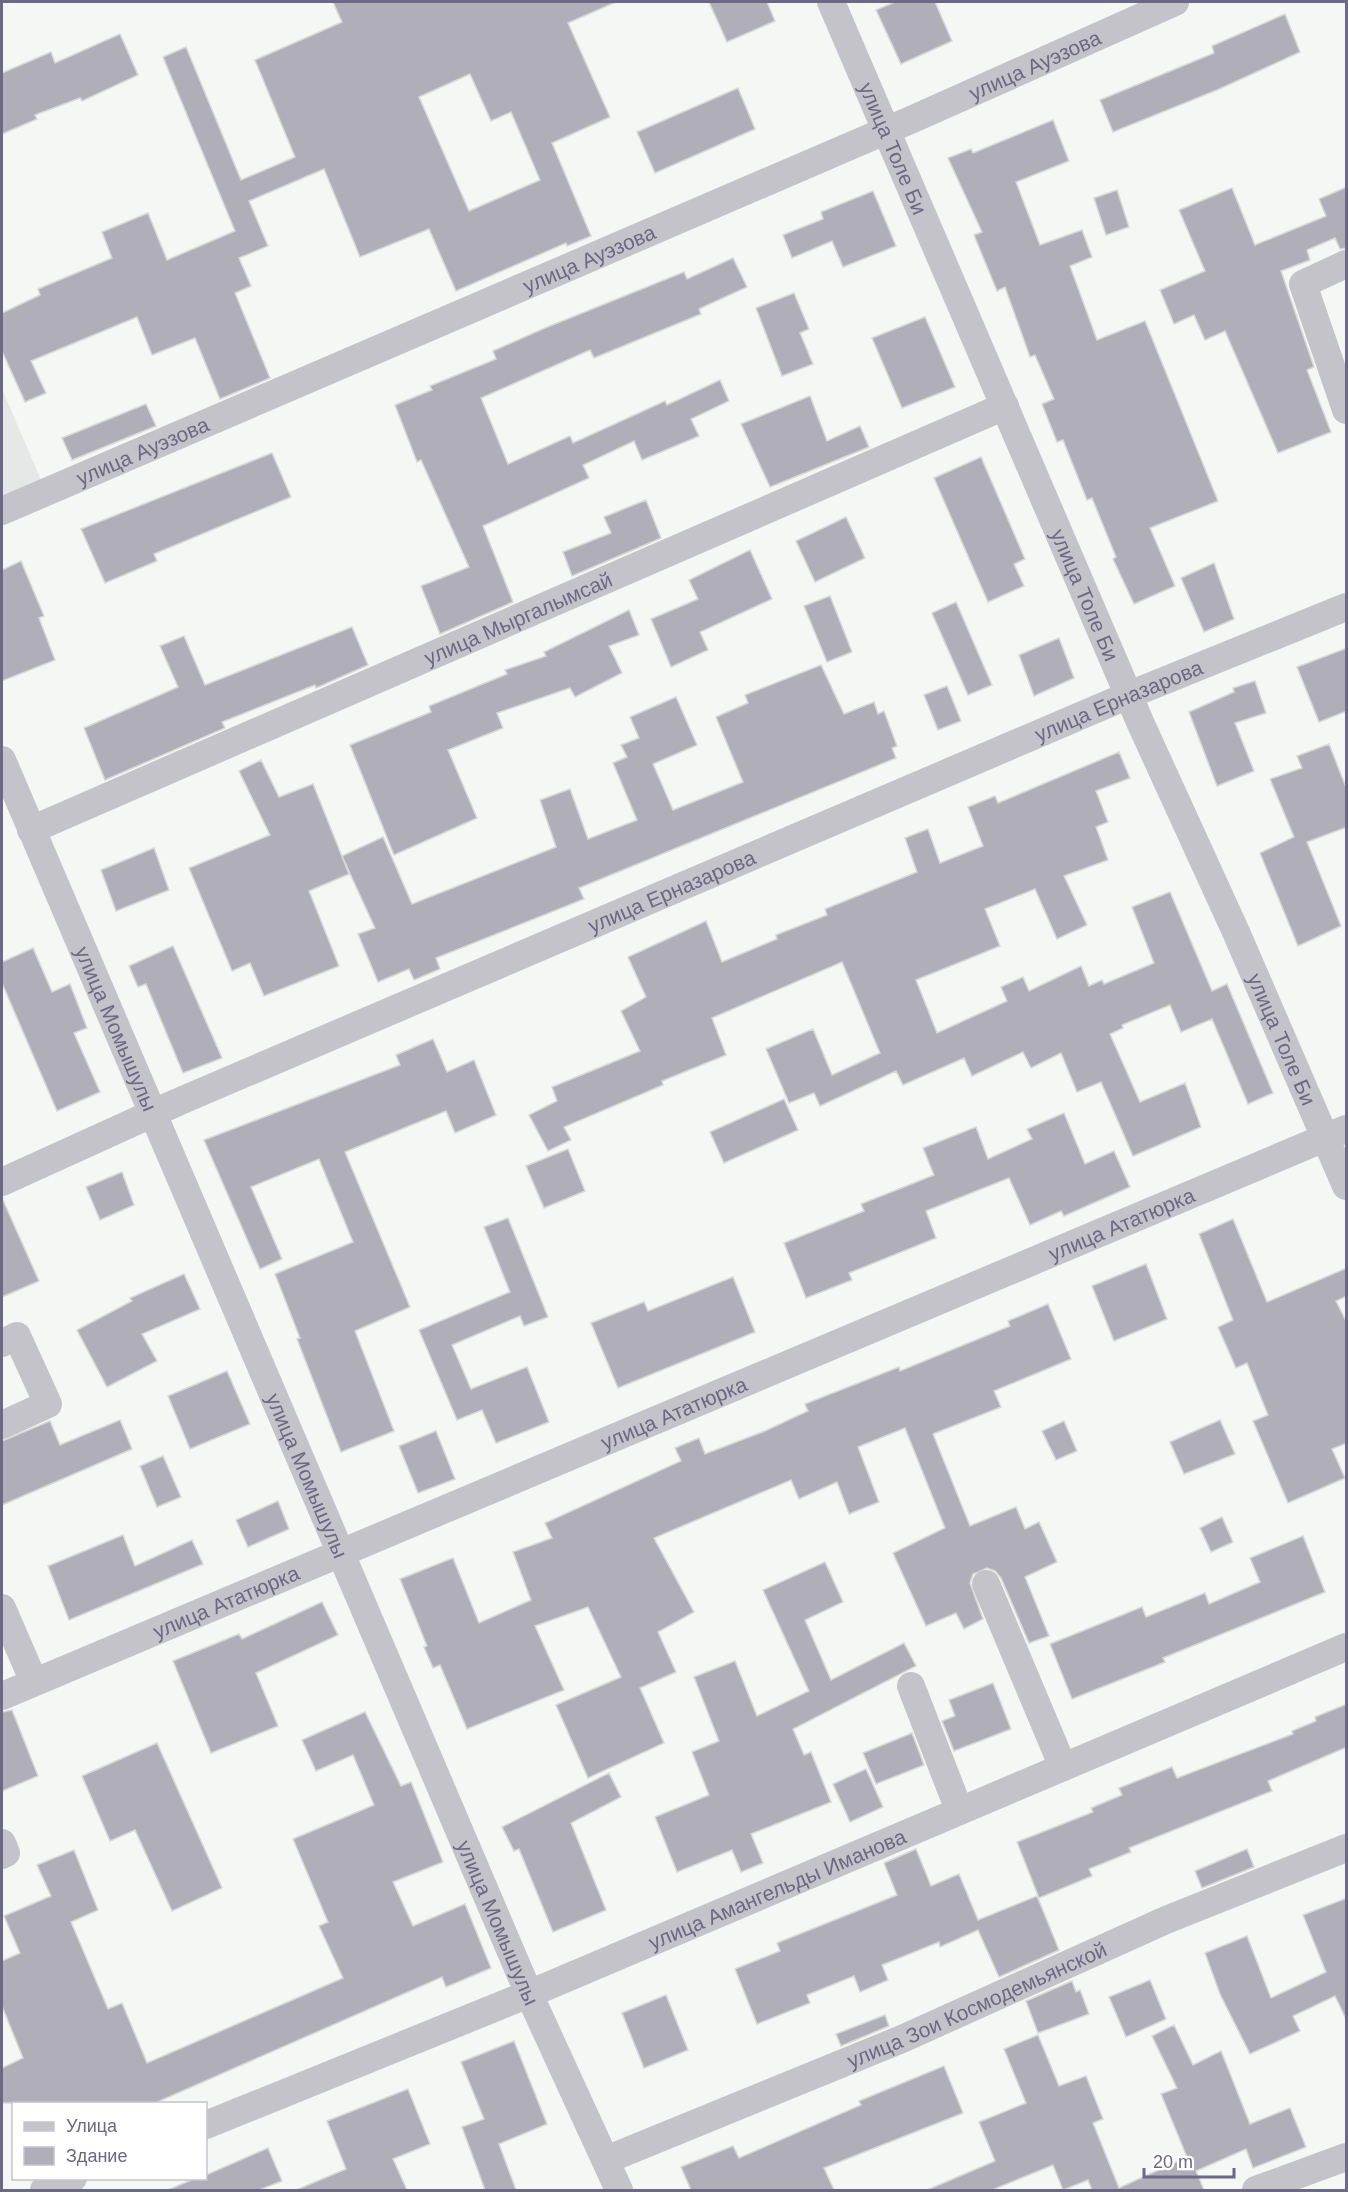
<svg xmlns="http://www.w3.org/2000/svg" width="1348" height="2192" font-family="Helvetica,sans-serif">
  <style>
    .built { fill: #e6e8e7 }
    .building { fill: #b0aeb9; stroke: #d7d8d7; stroke-width: 1.5; fill-rule: evenodd }
    .lines { fill: none; stroke-linecap: round; stroke-linejoin: round }
    .minor { stroke: #c4c3ca; stroke-width: 28 }
    .labels { text-anchor: middle; dominant-baseline: central; stroke-width: 6; stroke-linejoin: round; paint-order: stroke }
    .street-label { font-size: 21px; fill: #6d6883; stroke: #fff }
  </style>
  <rect width="100%" height="100%" fill="#f5f7f4"/>
  <polygon class="built" points="2,389 41,480 2,498"/>
  <g class="building">
    <path d="M333,2H616L568,23L610,117L552,143L591,236L567,246L566,243L456,291L429,229L360,257L324,169L249,201L268,246L239,258L251,286L235,293L270,378L220,399L195,338L152,355L137,317L31,361L46,393L25,402L2,351V313L40,295L38,289L112,258L102,232L148,213L167,260L235,231L163,57L186,47L241,180L295,157L255,60L342,22ZM470,74L491,121L511,112L540,180L469,211L419,97Z"/>
    <polygon points="709,2 767,2 775,21 727,42"/>
    <polygon points="895,2 935,2 952,41 901,64 876,10"/>
    <polygon points="1285,14 1300,52 1217,90 1113,132 1100,100 1214,53 1212,46"/>
    <polygon points="120,34 138,75 82,101 80,98 35,115 37,119 2,134 2,73 51,52 55,63"/>
    <polygon points="738,88 755,129 655,173 637,132"/>
    <polygon points="1053,120 1069,161 1016,182 1040,245 1082,230 1092,257 1070,266 1097,340 1145,321 1218,501 1150,528 1175,586 1134,604 1113,559 1116,557 1092,498 1087,500 1063,440 1057,442 1042,404 1054,399 1035,355 1030,357 1005,287 997,291 974,235 982,232 948,158 971,149 973,153"/>
    <polygon points="1347,187 1347,248 1340,249 1335,238 1307,250 1310,260 1281,271 1314,367 1307,370 1331,432 1278,453 1225,331 1205,340 1194,315 1174,324 1160,290 1205,271 1179,210 1232,188 1255,245 1326,216 1319,199"/>
    <polygon points="1117,190 1129,227 1106,235 1094,198"/>
    <polygon points="873,191 896,246 843,267 832,241 792,258 783,235 823,219 821,212"/>
    <polygon points="733,258 747,287 699,309 701,314 594,358 590,350 481,398 508,464 570,436 573,443 665,401 667,405 720,380 729,401 691,419 699,436 642,460 634,441 583,465 589,478 483,526 513,602 440,634 421,586 469,567 421,460 417,462 395,405 432,390 430,386 496,359 493,351 545,328 684,272 687,279"/>
    <polygon points="794,293 809,329 800,333 813,364 782,376 756,308"/>
    <polygon points="925,317 955,387 902,408 872,338"/>
    <polygon points="810,396 827,441 860,426 869,447 770,487 741,424"/>
    <polygon points="146,404 156,426 72,460 62,438"/>
    <polygon points="272,453 291,497 154,554 157,561 105,583 81,529"/>
    <polygon points="981,457 1025,559 1014,564 1024,586 988,602 934,478"/>
    <polygon points="646,500 661,538 572,576 563,552 611,533 604,517"/>
    <polygon points="846,517 865,558 815,582 796,541"/>
    <polygon points="750,550 772,599 700,632 708,650 671,667 651,619 698,599 689,580"/>
    <polygon points="21,561 44,616 39,618 55,660 2,681 2,570"/>
    <polygon points="1214,563 1234,619 1204,632 1181,578"/>
    <polygon points="830,596 852,652 827,662 804,606"/>
    <polygon points="956,602 992,685 968,695 932,613"/>
    <polygon points="629,610 639,635 609,646 622,673 575,697 570,688 497,713 503,728 448,750 477,818 394,855 350,745 431,712 429,706 507,674 505,670 546,656 544,652"/>
    <polygon points="352,627 368,665 316,688 315,685 222,722 225,728 105,780 84,728 178,687 160,646 184,636 205,685"/>
    <polygon points="1059,638 1074,678 1034,696 1019,655"/>
    <polygon points="1347,648 1347,711 1319,722 1297,667"/>
    <polygon points="821,665 844,714 874,702 878,714 884,711 897,746 892,748 896,758 579,888 584,899 436,958 440,969 414,980 409,969 378,982 358,934 375,928 342,856 383,837 412,904 556,847 540,800 570,789 588,839 637,820 613,763 627,757 621,745 639,738 630,717 676,697 697,745 653,764 673,810 743,782 716,717 748,703 745,695"/>
    <polygon points="1255,681 1266,713 1235,723 1254,771 1217,786 1189,712 1234,692 1233,688"/>
    <polygon points="947,686 961,721 938,730 924,695"/>
    <polygon points="1329,744 1347,790 1347,827 1307,842 1341,926 1298,946 1260,853 1294,837 1270,779 1302,768 1297,756"/>
    <polygon points="1119,752 1130,778 1096,791 1108,822 1096,827 1108,860 1064,876 1087,925 1057,939 1035,889 985,909 1000,946 916,980 937,1033 1007,1001 1001,987 1023,977 1029,991 1081,966 1089,986 1102,980 1104,984 1154,963 1132,907 1170,892 1212,991 1227,984 1273,1093 1248,1104 1212,1019 1181,1032 1170,1005 1122,1025 1123,1028 1110,1034 1140,1102 1185,1083 1201,1127 1133,1156 1101,1082 1077,1092 1061,1053 1031,1068 1023,1052 972,1076 964,1058 903,1085 896,1071 820,1106 814,1093 789,1103 766,1049 813,1029 832,1075 880,1053 842,962 712,1018 726,1055 662,1081 663,1085 564,1127 571,1140 548,1151 529,1115 557,1101 552,1087 640,1051 621,1011 646,997 628,957 706,921 722,962 777,939 776,935 827,915 825,909 917,872 905,838 928,829 940,863 983,846 968,807 995,796 998,803"/>
    <polygon points="261,760 279,797 313,784 349,874 309,891 339,966 264,996 250,963 232,971 189,868 270,835 239,771"/>
    <polygon points="154,848 169,890 116,911 101,870"/>
    <polygon points="173,946 222,1058 183,1073 146,984 138,987 129,966"/>
    <polygon points="33,948 52,992 70,984 87,1028 74,1033 100,1092 57,1111 2,983 2,962"/>
    <polygon points="433,1039 447,1072 474,1060 496,1115 455,1133 446,1111 345,1152 410,1307 355,1331 394,1431 341,1452 297,1339 300,1338 275,1274 353,1242 319,1159 251,1187 282,1259 260,1269 204,1140 400,1065 396,1055"/>
    <polygon points="784,1099 798,1130 724,1163 710,1132"/>
    <polygon points="1064,1113 1085,1164 1114,1151 1130,1187 1064,1216 1061,1211 1030,1225 1009,1178 926,1211 936,1238 849,1273 852,1280 806,1298 784,1243 864,1211 861,1204 934,1175 923,1148 976,1127 988,1159 1032,1139 1027,1129"/>
    <polygon points="568,1149 585,1191 544,1208 526,1166"/>
    <polygon points="122,1172 134,1205 100,1220 86,1187"/>
    <polygon points="2,1198 39,1281 2,1297"/>
    <polygon points="508,1218 548,1317 524,1326 520,1316 452,1345 471,1389 527,1367 549,1422 496,1443 482,1410 457,1420 419,1330 510,1292 484,1227"/>
    <polygon points="1233,1219 1267,1302 1347,1268 1347,1296 1336,1301 1347,1323 1347,1443 1332,1449 1345,1478 1288,1503 1253,1421 1268,1415 1247,1363 1236,1368 1218,1327 1233,1320 1199,1234"/>
    <polygon points="1146,1264 1167,1319 1114,1341 1092,1286"/>
    <polygon points="184,1274 200,1309 142,1334 157,1361 107,1387 77,1330 132,1301 130,1298"/>
    <polygon points="733,1277 755,1332 618,1388 591,1323 644,1302 648,1311"/>
    <polygon points="1048,1304 1071,1359 994,1391 1001,1407 933,1434 970,1526 1016,1507 1025,1529 1039,1522 1057,1562 1025,1577 1049,1636 1029,1643 1001,1578 995,1571 987,1568 973,1574 970,1583 983,1619 964,1629 956,1613 926,1626 893,1553 945,1528 905,1428 858,1447 879,1502 849,1514 837,1482 799,1499 791,1480 654,1538 694,1612 658,1632 676,1672 640,1688 664,1743 588,1778 556,1705 621,1677 588,1607 535,1626 564,1690 467,1729 440,1665 433,1668 424,1647 427,1646 400,1579 453,1558 479,1623 531,1600 513,1552 552,1538 545,1523 681,1461 675,1448 699,1438 705,1454 765,1431 808,1411 805,1404 899,1367 900,1371 1010,1326 1008,1321"/>
    <polygon points="227,1371 250,1424 190,1449 168,1396"/>
    <polygon points="120,1420 132,1449 2,1505 2,1441 50,1421 60,1445"/>
    <polygon points="1220,1420 1235,1454 1184,1474 1170,1442"/>
    <polygon points="1064,1421 1077,1451 1056,1460 1042,1431"/>
    <polygon points="436,1431 455,1479 418,1493 399,1446"/>
    <polygon points="163,1456 181,1497 157,1507 140,1466"/>
    <polygon points="278,1501 289,1529 248,1547 236,1520"/>
    <polygon points="1222,1517 1233,1542 1211,1552 1200,1528"/>
    <polygon points="123,1535 135,1566 192,1540 203,1564 69,1620 48,1566"/>
    <polygon points="1303,1536 1325,1592 1163,1658 1165,1662 1072,1699 1050,1644 1142,1607 1146,1617 1205,1593 1209,1604 1260,1582 1250,1558"/>
    <polygon points="825,1562 843,1602 805,1620 831,1680 904,1643 916,1666 793,1729 804,1755 811,1752 831,1802 751,1834 763,1863 741,1872 732,1850 677,1872 655,1817 709,1795 692,1752 719,1741 694,1677 735,1661 757,1716 809,1691 763,1590"/>
    <polygon points="322,1602 338,1635 256,1673 278,1726 211,1753 173,1661 239,1634 242,1639"/>
    <polygon points="993,1683 1011,1729 954,1751 942,1721 955,1716 949,1700"/>
    <polygon points="1347,1704 1347,1747 1268,1781 1272,1791 1129,1848 1131,1852 1089,1869 1092,1876 1039,1898 1017,1842 1093,1812 1091,1808 1122,1795 1119,1788 1172,1767 1177,1778 1293,1734 1292,1731 1316,1721 1315,1717"/>
    <polygon points="12,1710 38,1776 2,1791 2,1712"/>
    <polygon points="365,1712 401,1786 411,1782 443,1862 393,1882 413,1926 465,1904 491,1968 446,1987 442,1977 155,2103 2,2103 2,2068 23,2058 2,2006 2,1961 20,1953 4,1916 51,1896 37,1865 74,1850 98,1910 71,1922 108,2009 122,2003 147,2063 343,1978 319,1926 328,1922 293,1839 374,1805 353,1755 316,1771 302,1740"/>
    <polygon points="912,1733 924,1765 876,1784 863,1753"/>
    <polygon points="157,1743 222,1888 172,1911 135,1830 110,1841 82,1776"/>
    <polygon points="866,1769 883,1807 850,1822 833,1784"/>
    <polygon points="609,1773 621,1797 571,1823 606,1910 553,1932 519,1849 514,1851 502,1827"/>
    <polygon points="916,1849 931,1886 959,1874 978,1920 1037,1896 1059,1950 999,1977 978,1930 940,1947 939,1942 882,1965 888,1980 860,1992 854,1976 807,1995 810,2003 757,2024 735,1969 780,1951 777,1943 897,1895 884,1863"/>
    <polygon points="1247,1849 1254,1867 1202,1888 1195,1871"/>
    <polygon points="1347,1898 1347,2021 1335,1996 1293,2016 1300,2031 1250,2054 1220,1994 1205,1953 1247,1936 1271,1998 1326,1972 1303,1915"/>
    <polygon points="1150,1980 1166,2019 1126,2037 1109,1997"/>
    <polygon points="1072,1981 1076,1992 1080,1990 1089,2014 1038,2033 1026,2001"/>
    <polygon points="666,1995 688,2050 644,2068 622,2013"/>
    <polygon points="885,2015 889,2026 841,2046 836,2034"/>
    <polygon points="1174,2025 1193,2065 1221,2051 1250,2124 1290,2108 1306,2147 1253,2168 1246,2149 1196,2171 1204,2190 1092,2190 1088,2180 1063,2190 1053,2165 992,2190 927,2190 995,2161 979,2122 1026,2103 1004,2049 1038,2035 1059,2086 1086,2076 1103,2119 1093,2123 1119,2188 1187,2157 1161,2094 1177,2088 1152,2036"/>
    <polygon points="514,2041 547,2124 499,2144 516,2190 485,2190 462,2127 484,2119 461,2062"/>
    <polygon points="944,2066 963,2113 824,2168 834,2190 691,2190 681,2167 733,2146 739,2158 861,2105 859,2101"/>
    <polygon points="408,2089 430,2144 393,2159 407,2190 296,2190 346,2169 327,2121"/>
    <polygon points="268,2148 282,2181 259,2190 168,2190 196,2178 206,2178 206,2175"/>
  </g>
  <g class="lines">
    <g class="minor">
      <path id="s1" d="M831,2L1140,722L1236,932L1346,1186"/>
      <polyline points="1346,264 1303,284 1346,410"/>
      <path id="s2" d="M2,511L913,119L1175,2"/>
      <path id="s3" d="M2,760L529,1994L619,2190"/>
      <path id="s4" d="M31,830L1005,406"/>
      <path id="s5" d="M2,1182L178,1102L1129,695L1346,607"/>
      <polyline points="2,1343 17,1336 48,1404 2,1425"/>
      <polyline points="986,1584 1063,1767"/>
      <polyline points="2,1608 34,1682"/>
      <polyline points="911,1686 959,1810"/>
      <path id="s6" d="M2,1696L1346,1129"/>
      <polyline points="2,1843 6,1853 2,1855"/>
      <path id="s7" d="M206,2125L529,1994L1346,1647"/>
      <path id="s8" d="M606,2160L902,2039L1166,1920L1346,1848"/>
      <polyline points="44,2190 73,2178"/>
      <polyline points="1256,2190 1346,2157"/>
    </g>
  </g>
  <g class="labels">
    <g class="street-label">
      <text stroke="none"><textPath href="#s2" startOffset="1125">улица Ауэзова</textPath></text>
      <text stroke="none"><textPath href="#s1" startOffset="159">улица Толе Би</textPath></text>
      <text stroke="none"><textPath href="#s2" startOffset="639">улица Ауэзова</textPath></text>
      <text stroke="none"><textPath href="#s2" startOffset="153">улица Ауэзова</textPath></text>
      <text stroke="none"><textPath href="#s1" startOffset="645">улица Толе Би</textPath></text>
      <text stroke="none"><textPath href="#s4" startOffset="531">улица Мыргалымсай</textPath></text>
      <text stroke="none"><textPath href="#s5" startOffset="1216">улица Ерназарова</textPath></text>
      <text stroke="none"><textPath href="#s5" startOffset="730">улица Ерназарова</textPath></text>
      <text stroke="none"><textPath href="#s3" startOffset="292">улица Момышулы</textPath></text>
      <text stroke="none"><textPath href="#s1" startOffset="1131">улица Толе Би</textPath></text>
      <text stroke="none"><textPath href="#s6" startOffset="1215">улица Ататюрка</textPath></text>
      <text stroke="none"><textPath href="#s6" startOffset="729">улица Ататюрка</textPath></text>
      <text stroke="none"><textPath href="#s3" startOffset="778">улица Момышулы</textPath></text>
      <text stroke="none"><textPath href="#s6" startOffset="243">улица Ататюрка</textPath></text>
      <text stroke="none"><textPath href="#s7" startOffset="618">улица Амангельды Иманова</textPath></text>
      <text stroke="none"><textPath href="#s3" startOffset="1264">улица Момышулы</textPath></text>
      <text stroke="none"><textPath href="#s8" startOffset="402">улица Зои Космодемьянской</textPath></text>
    </g>
  </g>
  <rect width="1348" height="2192" fill="none" stroke="#6d6883" stroke-width="6"/>
  <rect x="12" y="2102" width="195" height="78" fill="#ffffff" stroke="#c5c3cd" stroke-width="1.5"/>
  <rect x="24" y="2122" width="30" height="9" fill="#c4c3ca" stroke="#c5c3cd" stroke-width="1.5"/>
  <text x="66" y="2132" font-size="18" fill="#6d6883">Улица</text>
  <rect x="24" y="2147" width="30" height="18" fill="#b0aeb9" stroke="#c5c3cd" stroke-width="1.5"/>
  <text x="66" y="2162" font-size="18" fill="#6d6883">Здание</text>
  <path d="M1144 2168v9h90v-9" fill="none" stroke="#6d6883" stroke-width="3"/>
  <text x="1153" y="2168" font-size="18" fill="#6d6883" stroke="#ffffff" stroke-width="4.5" paint-order="stroke">20 m</text>
</svg>
